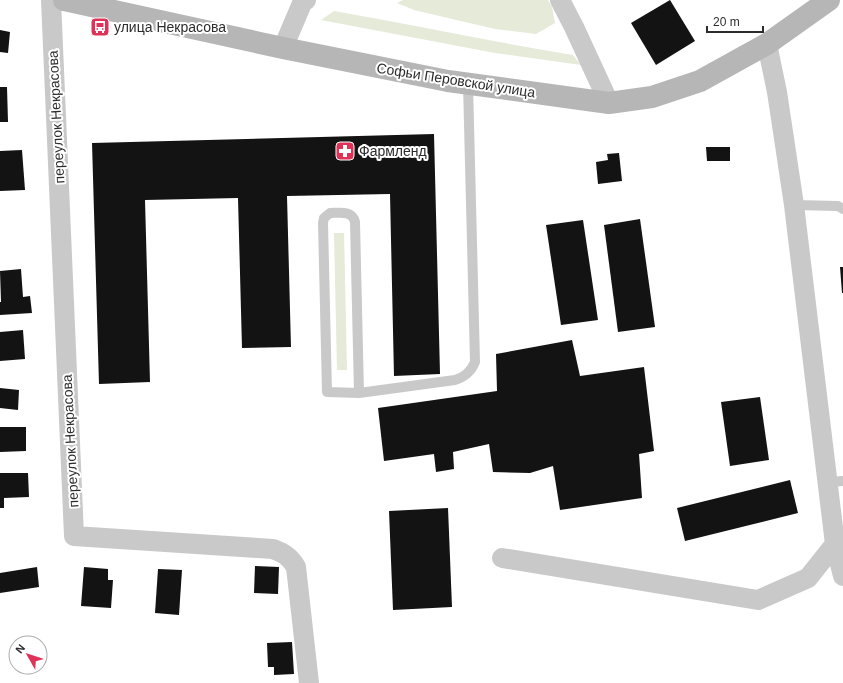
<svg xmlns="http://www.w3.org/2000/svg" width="843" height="683" font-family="Helvetica,sans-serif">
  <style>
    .green { fill: #e5ead9 }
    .building { fill: #131313 }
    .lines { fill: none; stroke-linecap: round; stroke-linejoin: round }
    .service { stroke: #c9c9c9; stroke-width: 10 }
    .minor { stroke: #c9c9c9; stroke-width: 20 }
    .secondary { stroke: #b6b6b6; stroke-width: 22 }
    .labels { text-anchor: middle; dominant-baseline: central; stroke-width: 4; stroke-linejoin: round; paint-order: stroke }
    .poi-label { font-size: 14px; fill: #2c2c2c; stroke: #fff; text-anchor: start }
    .street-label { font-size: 14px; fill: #2c2c2c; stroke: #fff }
  </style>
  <rect width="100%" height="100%" fill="#fff"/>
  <g class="green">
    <polygon points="403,0 548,0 552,7 555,23 536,34 495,29 414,10 397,3"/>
    <path d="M334,11C414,25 493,42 573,55L581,65L495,53L321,20Z"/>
    <polygon points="334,233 344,233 347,370 337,370"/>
  </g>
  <g class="building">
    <polygon points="670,0 695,41 656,65 631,23"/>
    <polygon points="0,30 10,32 8,53 0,52"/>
    <polygon points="0,87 7,87 8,122 0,122"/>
    <polygon points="434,134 440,374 394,376 390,194 287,196 291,347 242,348 238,198 145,200 150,382 99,384 92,143"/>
    <polygon points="706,147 730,147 730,161 707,161"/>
    <polygon points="22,150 25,190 0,191 0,151"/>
    <polygon points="619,153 622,181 598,184 596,162 608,160 607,154"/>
    <polygon points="640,219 655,327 618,332 604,225"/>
    <polygon points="583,220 598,320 561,325 546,225"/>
    <polygon points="840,267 843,267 843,293 842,293"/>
    <polygon points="21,269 23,297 30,296 32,313 0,315 0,302 1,302 0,271"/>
    <polygon points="23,330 25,359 0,361 0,332"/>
    <polygon points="572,340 580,376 644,367 654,451 639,454 642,498 560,510 553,466 530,473 493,472 489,444 453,452 454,469 436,472 434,454 384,461 378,408 497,391 496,354"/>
    <polygon points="0,388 19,390 18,410 0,408"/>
    <polygon points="760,397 769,460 730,466 721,402"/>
    <polygon points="0,427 26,427 26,451 0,452"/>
    <polygon points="0,473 28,473 29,497 4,498 4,508 0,508"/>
    <polygon points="790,480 798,513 685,541 677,508"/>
    <polygon points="448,508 452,607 393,610 389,511"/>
    <polygon points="255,566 279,567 278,594 254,593"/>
    <polygon points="37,567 39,587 0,593 0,573"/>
    <polygon points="84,567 108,569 108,580 113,580 111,608 81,606"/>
    <polygon points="158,569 182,570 179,615 155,613"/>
    <polygon points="292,642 294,674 274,675 274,667 268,667 267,643"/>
  </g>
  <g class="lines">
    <g class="service">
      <polyline points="794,205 838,206 843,209"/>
      <path d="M359,393L327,392L323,223L324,218L330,213C340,213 352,210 355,222L359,393L455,380C465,377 471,372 475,362L468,84"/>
      <polyline points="828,482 843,481"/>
    </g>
    <g class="minor">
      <path d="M51,0L74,536L273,549C284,553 290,557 296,567L309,683"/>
      <polyline points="560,0 574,27 609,103"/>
      <polyline points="283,48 303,1 306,0"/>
      <polyline points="835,544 843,576"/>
      <polyline points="502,558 758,600 808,578 835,544 794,205 777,92 767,44"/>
    </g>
    <polyline class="secondary" points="64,0 283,48 448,81 609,103 652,97 700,81 767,44 829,0"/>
  </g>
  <defs>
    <symbol id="bus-square" viewBox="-11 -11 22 22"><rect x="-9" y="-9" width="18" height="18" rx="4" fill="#df3259" stroke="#fff"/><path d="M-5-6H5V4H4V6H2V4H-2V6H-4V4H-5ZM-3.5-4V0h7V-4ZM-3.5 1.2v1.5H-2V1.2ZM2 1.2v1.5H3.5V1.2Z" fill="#fff"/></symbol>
    <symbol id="pharmacy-square" viewBox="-11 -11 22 22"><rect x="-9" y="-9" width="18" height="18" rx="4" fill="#df3259" stroke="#fff"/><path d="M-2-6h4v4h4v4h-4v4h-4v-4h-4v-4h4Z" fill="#fff"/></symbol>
  </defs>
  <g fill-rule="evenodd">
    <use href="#bus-square" x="89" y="16" width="22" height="22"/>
    <use href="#pharmacy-square" x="334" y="140" width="22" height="22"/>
  </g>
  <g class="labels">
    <g class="poi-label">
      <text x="114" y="27">улица Некрасова</text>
      <text x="359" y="151">Фармленд</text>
    </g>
    <g class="street-label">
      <text transform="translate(456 80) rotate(9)">Софьи Перовской улица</text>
      <text transform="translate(56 117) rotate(-93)">переулок Некрасова</text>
      <text transform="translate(70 441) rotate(-93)">переулок Некрасова</text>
    </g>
  </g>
  <g transform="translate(28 655) rotate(309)"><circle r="19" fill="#ffffff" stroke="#ababab"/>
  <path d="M0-3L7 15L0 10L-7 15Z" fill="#df3259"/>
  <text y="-6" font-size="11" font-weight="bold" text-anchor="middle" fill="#2c2c2c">N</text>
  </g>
  <path d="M707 26v6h56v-6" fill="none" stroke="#2c2c2c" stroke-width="2"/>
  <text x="713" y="26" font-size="12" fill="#2c2c2c" stroke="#ffffff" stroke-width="3" paint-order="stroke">20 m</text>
</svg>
